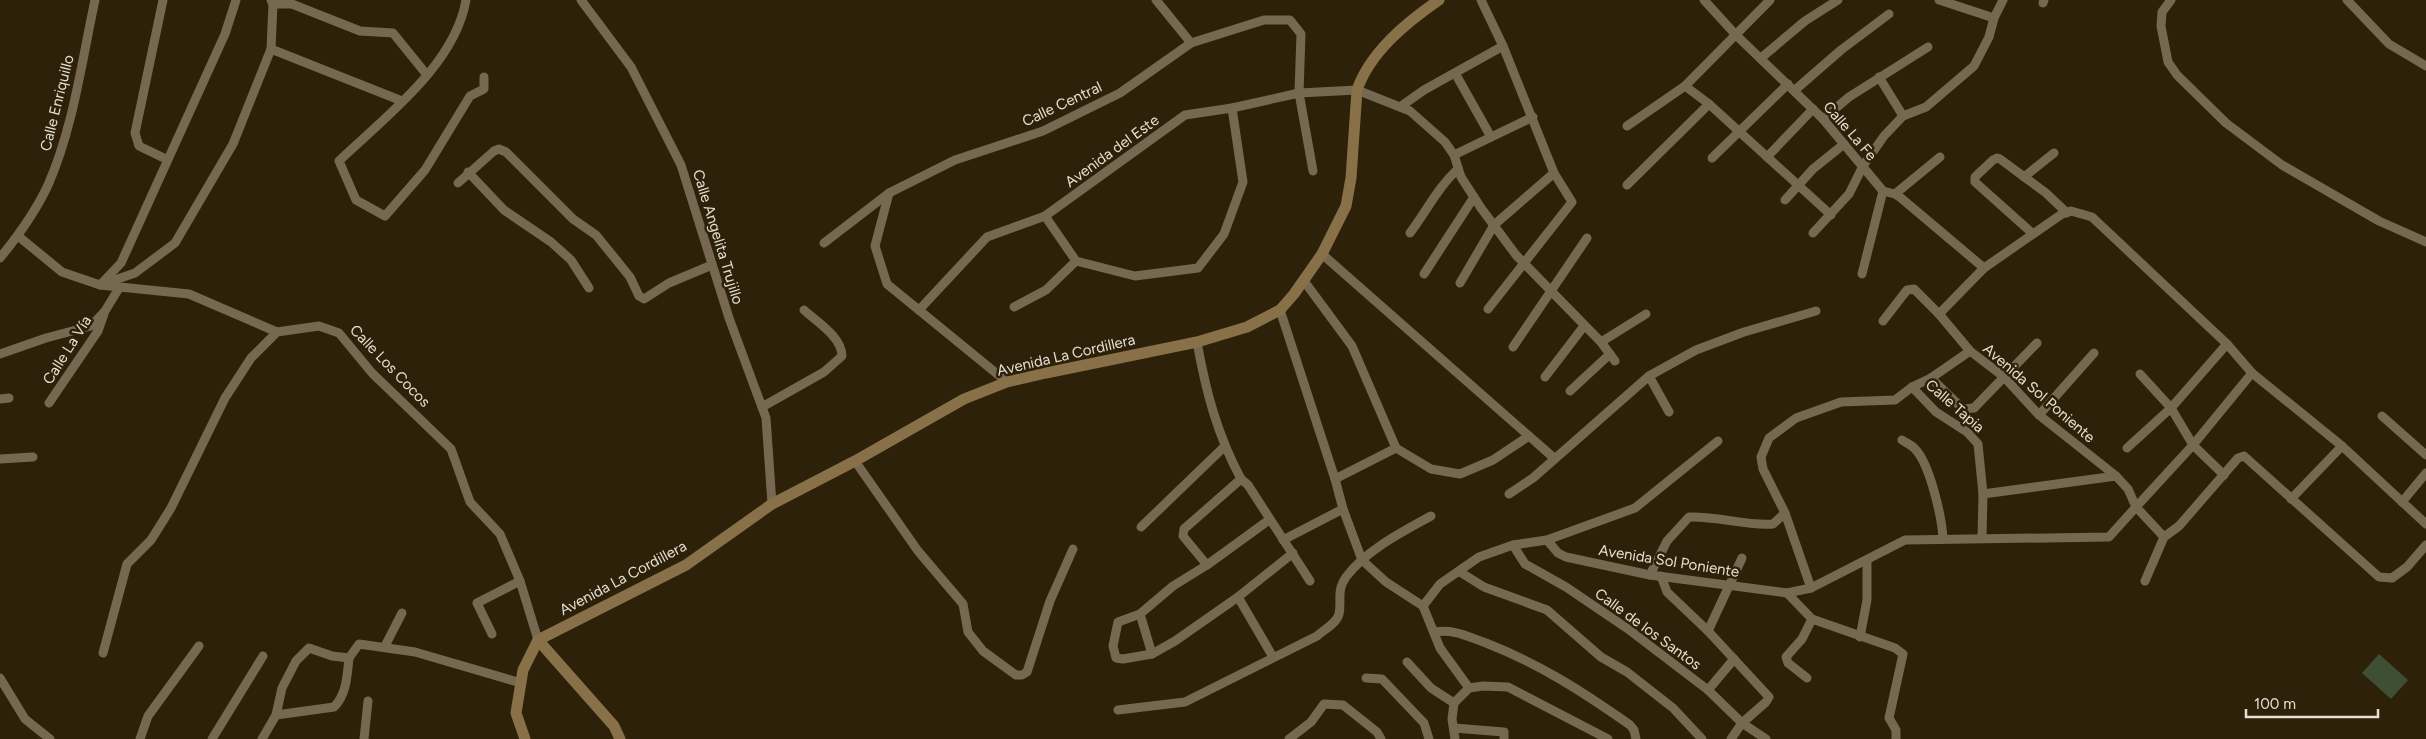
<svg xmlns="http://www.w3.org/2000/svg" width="2426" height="739" font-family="Figtree,sans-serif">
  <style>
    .green { fill: #3f4f33 }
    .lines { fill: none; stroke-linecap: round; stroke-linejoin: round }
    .street { stroke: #776951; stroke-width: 9 }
    .secondary { stroke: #887049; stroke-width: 11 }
    .labels { text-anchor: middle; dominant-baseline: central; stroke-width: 5; stroke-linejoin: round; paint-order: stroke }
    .street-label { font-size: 15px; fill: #e6dfd1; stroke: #2d210a }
  </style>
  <rect width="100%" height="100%" fill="#2d210a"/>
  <polygon class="green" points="2379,654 2408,680 2391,699 2362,673"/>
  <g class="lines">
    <g class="street">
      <polyline points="163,0 135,133 139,146 166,159"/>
      <path d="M466,0C455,65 385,117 339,161L356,200L385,216L425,170L470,96L484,89V77"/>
      <polyline points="581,0 631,67 681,165 729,318 766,418 772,504"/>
      <polyline points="1156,0 1191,43"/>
      <polyline points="1481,0 1503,46 1554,173 1572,202 1488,309"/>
      <polyline points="1704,0 1735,34 1823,119 1883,191 1895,194 1901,198 1984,268"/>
      <polyline points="1939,0 1994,18"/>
      <polyline points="2171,0 2162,12 2161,26 2168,62 2177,75 2226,123 2282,165 2379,221 2426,242"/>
      <polyline points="2347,0 2389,44 2426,66"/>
      <polyline points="2043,3 2044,0"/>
      <polyline points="273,4 292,4 360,31 393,33 427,75"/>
      <polyline points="271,49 402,101"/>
      <polyline points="1761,58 1805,21 1838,0"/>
      <polyline points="1455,73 1491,137"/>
      <polyline points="1879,77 1903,116"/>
      <polyline points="1685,86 1709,104 1831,215"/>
      <polyline points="1795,90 1841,50 1889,14"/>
      <polyline points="1400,107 1424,90 1503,46"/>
      <polyline points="1823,119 1849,97 1928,47"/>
      <polyline points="1627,126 1685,86 1770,0"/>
      <polyline points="1454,155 1533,117"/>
      <polyline points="1767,157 1813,109"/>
      <polyline points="1712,158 1788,84"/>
      <polyline points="468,172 504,210 551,242 571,260 589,288"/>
      <polyline points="2024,177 2054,153"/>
      <polyline points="458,183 494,151 499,149 506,152 573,219 596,235 630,277 639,296 644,299 669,283 712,265"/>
      <polyline points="1627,185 1709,104"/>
      <polyline points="889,193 875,246 887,284 1007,382"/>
      <polyline points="1895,194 1940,157"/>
      <polyline points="1785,200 1813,169 1844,144"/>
      <polyline points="1045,216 1076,261 1135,276 1198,268 1224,234 1243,182 1232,108"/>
      <path d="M1410,233C1426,212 1438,187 1458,169"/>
      <polyline points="1813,233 1849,194 1863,166 1884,136 1903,116 1926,107 1974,66 1989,37 1994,18 2003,0"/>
      <polyline points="2033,234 1975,182 1975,177 1993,160 1997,158 2000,159 2046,193 2067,213"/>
      <polyline points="18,236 62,272 100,285 189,294 277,332"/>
      <polyline points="824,243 889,193 955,160 1043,131 1120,93 1191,43 1264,20 1290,20 1301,34 1299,93 1313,171"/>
      <polyline points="1322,254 1554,458"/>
      <path d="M0,258C18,236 36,211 48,185C73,129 82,60 95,0"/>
      <polyline points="1424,274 1474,197"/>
      <polyline points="1862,274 1883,191"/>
      <polyline points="1304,281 1352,346 1396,448 1431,469 1460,474 1493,460 1529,436"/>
      <polyline points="102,283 121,263 225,34 236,0"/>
      <polyline points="1460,283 1494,225 1554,173"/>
      <polyline points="100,285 135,273 175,243 233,144 271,49 273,4 271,0"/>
      <polyline points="1014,307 1046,290 1076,261"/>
      <polyline points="919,310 987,237 1045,216 1185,115 1232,108 1299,93 1357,90 1410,111 1445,142 1454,155 1461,177 1481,208 1516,255 1601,342 1615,361"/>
      <polyline points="1280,310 1335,479 1343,509 1362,560 1386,582 1423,606 1440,584 1479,557 1513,545 1547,540 1635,508 1718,441"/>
      <polyline points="1883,321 1907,290 1914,289 1939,314"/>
      <path d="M1197,342C1206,392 1217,434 1241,479"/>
      <polyline points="1601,342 1646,314"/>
      <polyline points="1513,347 1587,238"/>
      <polyline points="0,354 46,338 91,326 105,311 119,288"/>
      <polyline points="2140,374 2171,408 2193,445 2224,475"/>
      <polyline points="1545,377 1584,326"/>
      <polyline points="1931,378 1963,409 1974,408 2037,343"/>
      <polyline points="1912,387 1936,412 1967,432 1978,444 1983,494 1982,537"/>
      <polyline points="1570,391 1610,354"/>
      <polyline points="0,399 9,398"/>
      <polyline points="49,403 98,331 104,314"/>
      <path d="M762,407L824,372L842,356C842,337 817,322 804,310"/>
      <polyline points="1669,412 1649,376 1696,350 1744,332 1816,311"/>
      <polyline points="2039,415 2094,353"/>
      <polyline points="2382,416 2426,455"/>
      <path d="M1902,440C1906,443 1912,445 1915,449C1930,464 1942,518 1943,539"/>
      <polyline points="2127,448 2171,408 2227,344"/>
      <polyline points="0,459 33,457"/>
      <polyline points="855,461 918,551 963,604 968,632 983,651 1016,675 1022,675 1027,672 1050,601 1073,549"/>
      <polyline points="1335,479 1396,448"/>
      <polyline points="1509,494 1533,478 1649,376"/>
      <polyline points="1983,494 2116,476"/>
      <polyline points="2291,499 2342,446"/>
      <polyline points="2402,502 2426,473"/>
      <polyline points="1269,520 1207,565 1173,586 1140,614 1118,622 1113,646 1116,658 1123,659 1152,654 1175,641 1238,597 1293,553"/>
      <polyline points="1141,527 1224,447"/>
      <polyline points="2164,537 2136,507 2193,445 2252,373"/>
      <polyline points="1283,540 1343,509"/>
      <polyline points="1547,540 1558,553 1566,557 1650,575 1787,593 1811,588 1905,540 2109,537 2136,507 2128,489 2116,476 2039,415 2004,377 1970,351 1939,314 1984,268 2062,214 2071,211 2092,217 2227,344 2252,373 2342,446 2426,524"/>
      <polyline points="1513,545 1525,564 1566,587 1628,629 1708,690 1742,723 1766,739"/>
      <polyline points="1207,565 1183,536 1184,529 1241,479 1248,485 1310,581"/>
      <polyline points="1460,572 1484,587 1547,610 1601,657 1627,672 1673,708 1702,739"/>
      <path d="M1650,575L1667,541L1689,517C1718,516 1745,526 1773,524L1785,513"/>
      <polyline points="1661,576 1667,592 1708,631 1769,697 1766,702 1742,723 1731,739"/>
      <polyline points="2145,581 2164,537 2179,526 2238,458 2244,456 2379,577 2392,578 2407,567 2426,545"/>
      <polyline points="1811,588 1785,513 1763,469 1761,457 1769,438 1796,418 1841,402 1895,400 1912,387 1931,378 1970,351"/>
      <polyline points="1787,593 1812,619 1895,648 1903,654 1889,718 1896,730 1896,739"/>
      <polyline points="1238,597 1273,657"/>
      <polyline points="1423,606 1440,648 1469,688"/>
      <polyline points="1140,614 1152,654"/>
      <polyline points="1708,631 1742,558"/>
      <path d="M1434,632C1455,629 1466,636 1486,643C1540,664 1583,692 1630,725L1634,730L1636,739"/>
      <polyline points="492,634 477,603 520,581"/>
      <polyline points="1860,637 1867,600 1867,560"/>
      <polyline points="385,646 402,613"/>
      <polyline points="103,653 127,564 151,540 171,508 225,398 251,358 277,332 319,326 339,333 372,373 451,449 470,502 500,534 520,581 538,640"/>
      <polyline points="1407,662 1431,688 1454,703"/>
      <polyline points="0,678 25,719 50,739"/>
      <polyline points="1366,678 1382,679 1424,723 1429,739"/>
      <polyline points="1807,678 1788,663 1786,657 1802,639 1812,619"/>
      <polyline points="1708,690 1734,659"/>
      <path d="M1118,710L1185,702L1317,636C1324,630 1337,623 1339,614C1342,601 1336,591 1346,577C1366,550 1402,532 1431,516"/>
      <path d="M276,715L334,707C347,694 347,675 349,658"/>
      <polyline points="1454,728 1504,732 1504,739"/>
      <polyline points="140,739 148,716 199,646"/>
      <polyline points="212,739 263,656"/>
      <polyline points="262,739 276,715 282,688 296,661 309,648 332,656 349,658 359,644 415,652 521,683"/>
      <polyline points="364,739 368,701"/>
      <polyline points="1289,739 1311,722 1324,704 1343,705 1377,732 1381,739"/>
      <polyline points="1455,739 1452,719 1454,703 1469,688 1483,686 1508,687 1608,739"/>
    </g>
    <g class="secondary">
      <polyline points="538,640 614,726 620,739"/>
      <path d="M525,739L516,713L523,670L538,640L686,565L772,504L855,461L964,399L1007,382L1046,373L1197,342L1247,327L1280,310L1294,294L1322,254L1346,206L1351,178L1357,90C1370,52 1407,22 1439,0"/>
    </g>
  </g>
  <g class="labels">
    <g class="street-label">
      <text transform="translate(57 103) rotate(-76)">Calle Enriquillo</text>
      <text transform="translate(1062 104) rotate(-25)">Calle Central</text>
      <text transform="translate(1850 131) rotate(49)">Calle La Fe</text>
      <text transform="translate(1112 151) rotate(-36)">Avenida del Este</text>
      <text transform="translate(718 237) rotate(73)">Calle Angelita Trujillo</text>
      <text transform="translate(67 350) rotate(-58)">Calle La Vía</text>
      <text transform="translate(1066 355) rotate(-13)">Avenida La Cordillera</text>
      <text transform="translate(390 366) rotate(46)">Calle Los Cocos</text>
      <text transform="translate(2039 393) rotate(41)">Avenida Sol Poniente</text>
      <text transform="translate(1955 406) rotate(41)">Calle Tapia</text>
      <text transform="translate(1669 561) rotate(9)">Avenida Sol Poniente</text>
      <text transform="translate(623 578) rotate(-28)">Avenida La Cordillera</text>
      <text transform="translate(1648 629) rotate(36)">Calle de los Santos</text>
    </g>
  </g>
  <path d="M2246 709v8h132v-8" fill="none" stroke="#e6dfd1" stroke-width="2.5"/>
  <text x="2254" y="709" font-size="15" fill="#e6dfd1" stroke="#2d210a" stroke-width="4" paint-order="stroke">100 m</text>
</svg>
